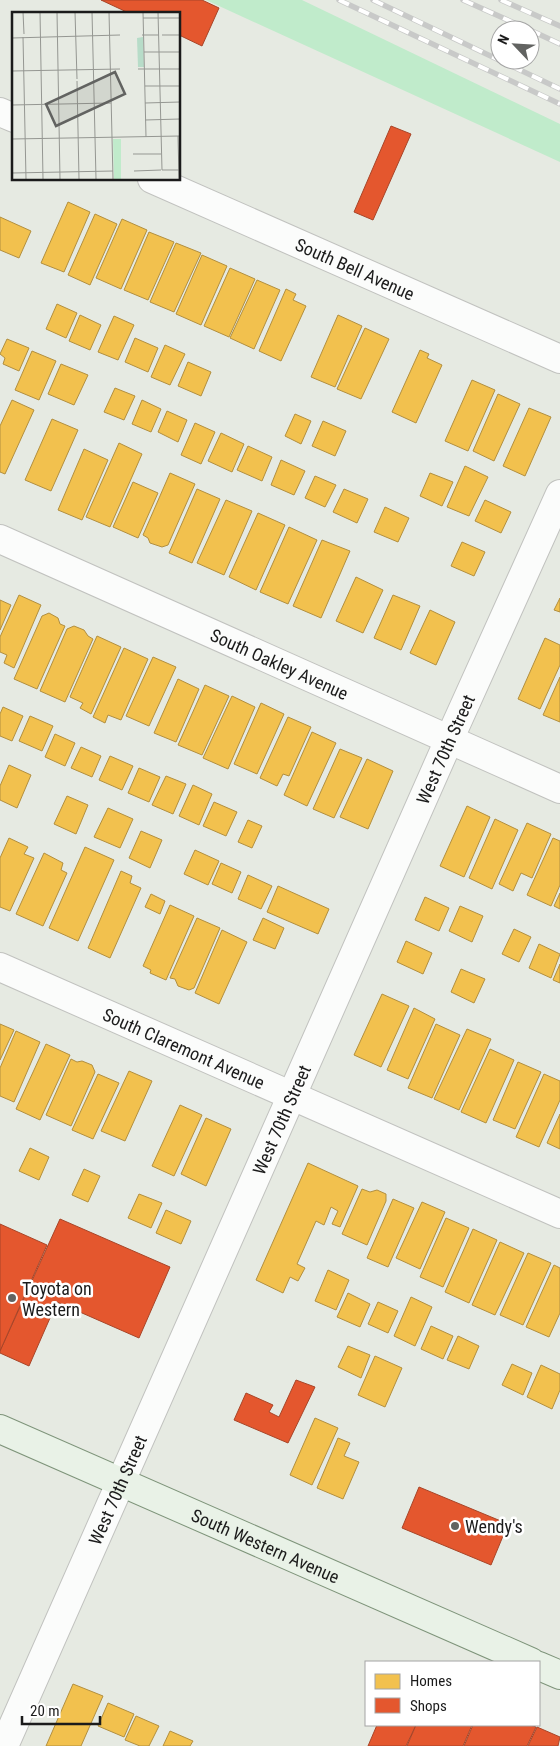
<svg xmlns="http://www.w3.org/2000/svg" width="560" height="1746" font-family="'Roboto Condensed',sans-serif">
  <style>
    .grass { fill: #c0ebcb }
    .homes { fill: #f2c14e; stroke: #b28f3f }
    .shops { fill: #e4572e; stroke: #a84528 }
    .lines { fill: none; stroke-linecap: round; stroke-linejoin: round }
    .street-casing { stroke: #c1c2bf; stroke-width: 30 }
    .secondary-casing { stroke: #7e947a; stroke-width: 30 }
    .street { stroke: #fbfcfb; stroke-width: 28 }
    .secondary { stroke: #e9f2e7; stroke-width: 28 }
    .rail-casing { stroke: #c8c9c8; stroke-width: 5.5 }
    .rail { stroke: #fff; stroke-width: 4; stroke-dasharray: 11; stroke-linecap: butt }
    .poi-dot { fill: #626361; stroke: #fff; stroke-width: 2 }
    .labels { text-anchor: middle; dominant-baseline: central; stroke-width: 5; stroke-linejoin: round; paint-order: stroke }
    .street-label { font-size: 18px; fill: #1b1b1b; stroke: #fff }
    .poi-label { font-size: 18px; fill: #1b1b1b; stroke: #fff; text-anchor: start }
    .inset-road { fill: none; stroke: #959792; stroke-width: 1 }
    .view { fill: #626361; fill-opacity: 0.15; stroke: #626361; stroke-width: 2.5 }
    .inset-edge { fill: none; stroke: #1b1b1b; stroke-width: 2.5 }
  </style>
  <rect width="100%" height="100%" fill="#e6eae2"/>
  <polygon class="grass" points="206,0 302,0 560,124 560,162"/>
  <g class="homes">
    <polygon points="68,202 90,212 64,272 41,263"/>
    <polygon points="95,214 117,224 90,285 68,275"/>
    <polygon points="0,217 31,231 19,258 0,250"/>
    <polygon points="122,219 147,230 121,289 96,278"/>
    <polygon points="149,232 174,242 148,300 124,290"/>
    <polygon points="176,243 201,253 174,312 150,302"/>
    <polygon points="202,255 227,266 201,325 176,314"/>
    <polygon points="230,268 255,279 229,337 204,326"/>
    <polygon points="257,280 280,290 254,349 230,338"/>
    <polygon points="286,289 296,294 293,300 306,306 281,361 259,351"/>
    <polygon points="57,304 77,313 66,338 46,329"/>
    <polygon points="80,315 101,325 90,350 69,341"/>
    <polygon points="338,315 362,326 335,387 311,377"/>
    <polygon points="114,316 134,325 118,360 98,352"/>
    <polygon points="365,328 389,339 361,399 337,389"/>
    <polygon points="135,338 158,348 148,372 125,362"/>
    <polygon points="7,339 29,348 19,371 3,364 5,358 0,354"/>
    <polygon points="165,345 185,354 170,385 151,377"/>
    <polygon points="420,350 429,354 427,358 442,365 416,423 392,412"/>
    <polygon points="32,351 56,361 39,400 15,390"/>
    <polygon points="188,362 211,372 201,396 178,386"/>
    <polygon points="61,364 88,375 74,405 48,394"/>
    <polygon points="472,380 495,390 468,451 445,441"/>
    <polygon points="115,388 135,396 124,420 104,412"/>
    <polygon points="498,394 520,404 494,461 473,451"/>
    <polygon points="12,400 34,410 5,474 0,472 0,426"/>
    <polygon points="142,400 161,409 151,432 132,424"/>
    <polygon points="529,408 551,417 525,476 503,466"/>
    <polygon points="167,411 187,420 178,442 158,432"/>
    <polygon points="295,414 311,421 301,444 285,436"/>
    <polygon points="52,419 78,430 51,491 25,480"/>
    <polygon points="323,421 346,431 335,456 312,446"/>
    <polygon points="195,423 215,432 201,464 181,455"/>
    <polygon points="221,433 244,444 232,472 208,461"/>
    <polygon points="119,443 142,454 110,527 86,517"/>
    <polygon points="248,446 272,457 262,481 237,470"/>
    <polygon points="84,449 108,460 82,520 58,510"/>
    <polygon points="281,460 305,471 294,495 271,485"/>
    <polygon points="465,466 488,477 469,516 447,507"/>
    <polygon points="170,473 195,484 168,545 162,547 150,543 148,538 143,535"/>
    <polygon points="430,473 453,482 442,506 420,496"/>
    <polygon points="315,476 336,485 325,507 305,498"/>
    <polygon points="133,482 158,493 138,538 113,527"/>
    <polygon points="197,489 220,499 192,563 169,553"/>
    <polygon points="344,489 368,499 357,523 333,512"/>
    <polygon points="226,500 252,511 224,575 197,563"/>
    <polygon points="485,500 511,512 501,533 475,521"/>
    <polygon points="385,507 409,518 398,542 374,532"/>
    <polygon points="258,513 285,525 256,590 229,577"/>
    <polygon points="289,527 317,540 288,604 260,592"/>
    <polygon points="322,540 350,551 321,618 293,606"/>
    <polygon points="462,542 485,552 474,576 451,566"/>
    <polygon points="356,577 383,590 363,633 336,621"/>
    <polygon points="19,595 41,605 14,668 4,663 7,655 0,652 0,637"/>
    <polygon points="393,595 420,606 401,650 374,638"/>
    <polygon points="560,598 560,612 554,610"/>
    <polygon points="0,600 11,605 0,630"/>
    <polygon points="430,610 455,622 436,665 410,653"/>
    <polygon points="49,613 58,618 60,624 65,626 37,689 14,679 42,616"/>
    <polygon points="74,626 84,630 88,636 93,639 65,702 40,691 67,629"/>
    <polygon points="97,636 121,647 91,714 80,708 83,703 70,697"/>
    <polygon points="545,638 560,645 560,665 540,709 518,699"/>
    <polygon points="124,648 148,659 121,720 108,715 105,723 93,717"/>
    <polygon points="153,657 176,667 149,726 126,716"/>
    <polygon points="560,677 560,722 543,715"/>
    <polygon points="178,679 199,689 176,742 154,733"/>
    <polygon points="205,685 229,696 202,755 178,745"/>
    <polygon points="232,696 255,707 228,769 203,758"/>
    <polygon points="261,703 284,714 257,774 234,764"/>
    <polygon points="3,707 23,716 12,741 0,736 0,714"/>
    <polygon points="30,716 53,726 42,751 19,741"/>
    <polygon points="288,717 311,727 289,776 283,774 277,786 260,778"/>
    <polygon points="312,732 336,743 307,806 284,795"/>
    <polygon points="55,734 75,743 65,766 45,757"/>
    <polygon points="81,747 101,756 92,777 71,768"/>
    <polygon points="340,749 362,758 334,818 313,809"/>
    <polygon points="110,756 133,766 122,790 99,780"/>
    <polygon points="367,759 393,771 368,829 340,817"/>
    <polygon points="9,765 31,775 17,808 0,800 0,786"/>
    <polygon points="139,768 160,777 149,802 128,793"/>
    <polygon points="166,776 186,784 173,814 152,805"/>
    <polygon points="193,785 212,794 199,825 179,816"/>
    <polygon points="67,796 88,805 76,834 54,824"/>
    <polygon points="214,802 237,812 226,836 203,826"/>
    <polygon points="467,806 490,817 464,877 440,866"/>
    <polygon points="108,808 133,819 120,848 94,837"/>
    <polygon points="495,819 518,830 492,889 469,878"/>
    <polygon points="248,820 262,826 252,848 238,842"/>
    <polygon points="527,823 551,834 532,878 521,873 513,891 499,884"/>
    <polygon points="141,831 162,840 150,868 129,858"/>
    <polygon points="9,838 28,847 24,854 34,858 10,911 0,907 0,858"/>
    <polygon points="553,838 560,841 560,885 551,906 527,895"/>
    <polygon points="85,847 114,860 78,941 49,928"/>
    <polygon points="195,850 219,861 208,885 184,874"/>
    <polygon points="44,853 63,863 61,870 67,873 43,926 16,914"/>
    <polygon points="221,863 241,872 232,893 212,884"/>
    <polygon points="121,871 132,876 130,883 141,888 110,958 88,948"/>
    <polygon points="248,875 272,886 261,909 238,899"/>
    <polygon points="278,886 329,909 318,934 267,912"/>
    <polygon points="560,893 560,909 554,906"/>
    <polygon points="151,894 165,901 160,914 145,907"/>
    <polygon points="425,897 449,908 439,931 415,920"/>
    <polygon points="170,905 194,916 166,980 150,973 151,970 143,966"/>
    <polygon points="460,906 483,916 472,942 449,931"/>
    <polygon points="197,918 220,928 194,988 189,990 178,986 175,979 170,978"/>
    <polygon points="263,918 284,928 275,949 253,940"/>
    <polygon points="514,929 531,937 519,962 502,954"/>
    <polygon points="222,930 247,942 219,1004 195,993"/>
    <polygon points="406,941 432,953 423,974 397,962"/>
    <polygon points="539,944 560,954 551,978 529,968"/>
    <polygon points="560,964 560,983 553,980"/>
    <polygon points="461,969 485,979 474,1003 451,992"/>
    <polygon points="382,994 409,1006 381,1067 354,1055"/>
    <polygon points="414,1008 435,1019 408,1079 387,1070"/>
    <polygon points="0,1024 14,1030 0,1060"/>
    <polygon points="436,1024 460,1035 432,1098 408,1088"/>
    <polygon points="467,1029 491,1039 459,1110 434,1099"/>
    <polygon points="16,1031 40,1042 14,1102 0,1096 0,1068"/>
    <polygon points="46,1044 70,1055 40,1120 16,1109"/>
    <polygon points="490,1049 514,1060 486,1123 461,1112"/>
    <polygon points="71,1059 77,1062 82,1061 92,1065 95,1072 71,1126 46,1115"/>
    <polygon points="518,1062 541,1072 515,1129 493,1120"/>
    <polygon points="129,1071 152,1081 125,1141 101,1131"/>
    <polygon points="98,1074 119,1083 93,1139 72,1130"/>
    <polygon points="544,1074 560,1081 560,1100 539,1147 516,1137"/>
    <polygon points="180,1105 202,1115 174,1176 152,1166"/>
    <polygon points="560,1114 560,1149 547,1143"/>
    <polygon points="206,1118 231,1129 206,1186 181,1174"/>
    <polygon points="30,1148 49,1157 39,1180 19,1171"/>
    <polygon points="308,1163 358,1186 340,1227 332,1224 338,1211 331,1207 324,1225 316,1221 297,1264 305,1268 298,1281 290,1277 283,1293 256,1280"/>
    <polygon points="84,1169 100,1176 88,1202 72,1195"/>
    <polygon points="362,1189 370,1192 377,1190 386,1194 386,1201 367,1245 342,1234"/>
    <polygon points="139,1194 162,1203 151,1228 128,1218"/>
    <polygon points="393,1199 414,1208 388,1267 367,1258"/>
    <polygon points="422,1202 445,1212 420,1269 396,1258"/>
    <polygon points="166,1210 191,1221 181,1244 156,1233"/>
    <polygon points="446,1218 469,1228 443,1287 420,1277"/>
    <polygon points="473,1229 497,1240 469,1303 445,1292"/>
    <polygon points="500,1242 524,1253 495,1315 472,1305"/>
    <polygon points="528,1253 551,1263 523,1325 500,1315"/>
    <polygon points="554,1265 560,1268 560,1313 549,1337 526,1327"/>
    <polygon points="328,1270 349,1280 336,1310 315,1301"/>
    <polygon points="348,1293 370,1304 360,1327 337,1317"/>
    <polygon points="411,1297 432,1307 415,1346 394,1336"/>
    <polygon points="378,1302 398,1311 388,1333 368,1324"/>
    <polygon points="431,1326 453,1336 443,1359 421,1349"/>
    <polygon points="458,1336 479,1346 469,1369 447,1360"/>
    <polygon points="348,1346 370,1355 361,1378 338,1367"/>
    <polygon points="375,1356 402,1368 385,1407 358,1395"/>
    <polygon points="512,1364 532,1373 523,1395 502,1385"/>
    <polygon points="541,1365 560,1374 560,1390 552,1409 527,1397"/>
    <polygon points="315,1418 338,1428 312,1485 290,1475"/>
    <polygon points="338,1438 350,1443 344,1456 359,1462 343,1499 317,1488"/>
    <polygon points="73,1684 103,1696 81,1746 46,1746"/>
    <polygon points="108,1703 134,1714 124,1737 98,1726"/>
    <polygon points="136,1716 159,1726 149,1746 140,1746 125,1740"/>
    <polygon points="170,1731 193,1741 190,1746 163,1746"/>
  </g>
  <g class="shops">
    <polygon points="101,0 202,0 219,8 202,46 179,35 179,14 131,14"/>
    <polygon points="391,126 411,134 373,220 354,212"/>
    <polygon points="60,1219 170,1267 139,1338 57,1302 29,1366 0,1353 0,1351"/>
    <polygon points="0,1224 47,1245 0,1351"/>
    <polygon points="296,1380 315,1387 288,1443 234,1420 246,1393 273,1405 269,1412 279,1417"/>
    <polygon points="419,1487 508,1524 491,1565 402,1528"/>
    <polygon points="377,1725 416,1725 406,1746 368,1746"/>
    <polygon points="416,1725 472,1725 463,1746 407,1746"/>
    <polygon points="473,1725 530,1725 536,1727 527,1746 464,1746"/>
    <polygon points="537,1727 560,1737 558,1746 528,1746"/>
  </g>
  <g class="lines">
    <defs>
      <g id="street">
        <polyline points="0,112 14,118"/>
        <path id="s1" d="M152,179L560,359"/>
        <path id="s2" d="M0,539L560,789"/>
        <path id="s3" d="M0,967L560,1214"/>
        <path id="s4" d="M4,1746L449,740L560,494"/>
      </g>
      <g id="secondary">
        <path id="s5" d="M0,1429L531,1662"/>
        <polyline points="539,1666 560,1675"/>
      </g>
    </defs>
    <use href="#street" class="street-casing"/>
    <use href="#secondary" class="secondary-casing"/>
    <use href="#street" class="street"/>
    <use href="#secondary" class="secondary"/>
    <defs>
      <g id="rail">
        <polyline points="339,0 560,104"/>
        <polyline points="373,0 560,89"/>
        <polyline points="463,0 530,30"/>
        <polyline points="501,0 560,26"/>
        <polyline points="530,30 560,44"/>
      </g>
    </defs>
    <use href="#rail" class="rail-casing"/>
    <use href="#rail" class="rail"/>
  </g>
  <g class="poi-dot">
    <circle cx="12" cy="1298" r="5"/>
    <circle cx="455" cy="1526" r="5"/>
  </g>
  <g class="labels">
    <g class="street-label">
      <text stroke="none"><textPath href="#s1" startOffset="222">South Bell Avenue</textPath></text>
      <text stroke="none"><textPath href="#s2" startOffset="306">South Oakley Avenue</textPath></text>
      <text stroke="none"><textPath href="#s4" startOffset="1090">West 70th Street</textPath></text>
      <text stroke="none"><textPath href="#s3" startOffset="201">South Claremont Avenue</textPath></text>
      <text stroke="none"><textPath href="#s4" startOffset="685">West 70th Street</textPath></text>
      <text stroke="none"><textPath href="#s4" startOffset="280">West 70th Street</textPath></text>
      <text stroke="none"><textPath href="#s5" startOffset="290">South Western Avenue</textPath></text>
    </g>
    <g class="poi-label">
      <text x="22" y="1288">Toyota on<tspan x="22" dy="21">Western</tspan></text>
      <text x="465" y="1526">Wendy's</text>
    </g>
  </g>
  <g transform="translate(12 12)">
    <rect width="168" height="168" fill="#e6eae2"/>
    <path d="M101,127H109V167H102Z" fill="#c0ebcb"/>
    <path d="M131,25L132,55H126L125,26Z" fill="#b7dcc8"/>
    <path class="inset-road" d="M11,0L12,22M28,0L31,167M45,0L48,167M63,0L65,67M80,0L84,167M97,0L101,167M131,0L134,125M146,0L150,158M131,6H168M130,23H147M150,23H168M11,25L14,167M0,26L108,23M132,40H168M126,57H168M0,59L108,57M65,69L67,167M133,74H168M133,91L168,90M0,93L99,91M133,108L168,107M166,124L167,167M0,127L168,124M121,142H149M150,158H167M122,159L149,158M0,161L101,159"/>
    <path class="view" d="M103,60L113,82L44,114L34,92Z"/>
    <rect width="168" height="168" class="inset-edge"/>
  </g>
  <rect x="365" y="1661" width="175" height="65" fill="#ffffff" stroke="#a4a4a4"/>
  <rect x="375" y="1674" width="25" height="15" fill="#f2c14e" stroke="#a4a4a4"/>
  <text x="410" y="1686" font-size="15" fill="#1b1b1b">Homes</text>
  <rect x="375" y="1698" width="25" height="15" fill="#e4572e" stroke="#a4a4a4"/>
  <text x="410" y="1711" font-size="15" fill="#1b1b1b">Shops</text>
  <g transform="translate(515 45) rotate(295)"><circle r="24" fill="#ffffff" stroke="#a4a4a4"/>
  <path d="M0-4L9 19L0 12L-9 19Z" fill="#626361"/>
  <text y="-8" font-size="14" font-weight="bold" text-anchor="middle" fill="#1b1b1b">N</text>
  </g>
  <path d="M22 1716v8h78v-8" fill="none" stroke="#1b1b1b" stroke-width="2.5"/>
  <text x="30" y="1716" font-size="15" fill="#1b1b1b" stroke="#ffffff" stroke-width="4" paint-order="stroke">20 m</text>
</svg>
